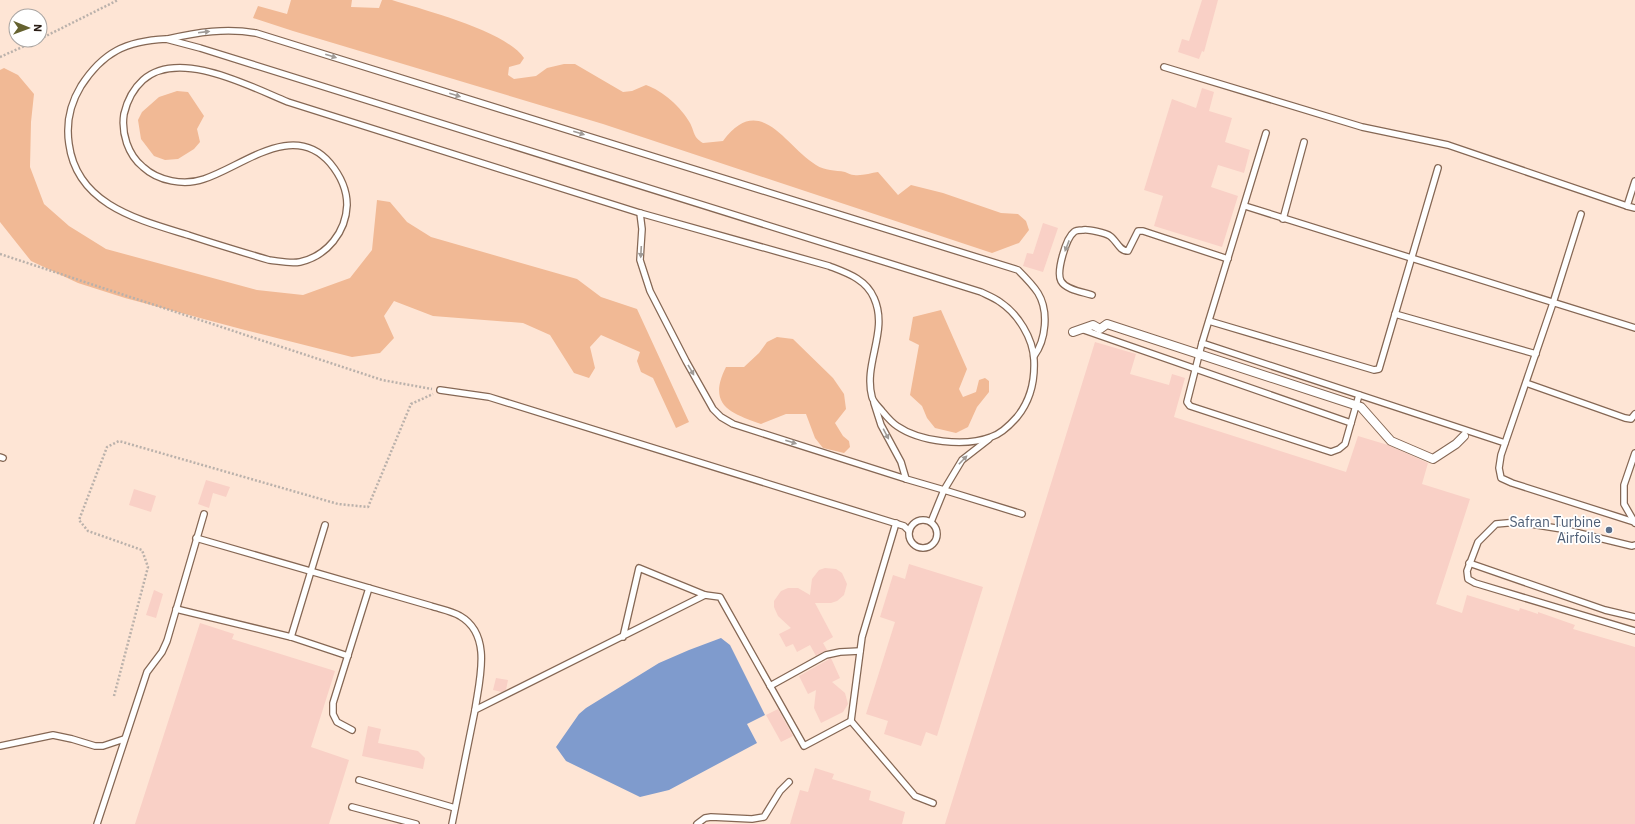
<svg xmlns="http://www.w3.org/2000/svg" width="1635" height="824" font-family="'IBM Plex Sans',sans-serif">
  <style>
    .built { fill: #fee5d5; fill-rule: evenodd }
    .forest { fill: #f1b995 }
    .water { fill: #7f9bcd }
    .building { fill: #f9d0c6 }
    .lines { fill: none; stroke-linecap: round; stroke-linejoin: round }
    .service-casing { stroke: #856754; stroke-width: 8 }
    .pedestrian-casing { stroke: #856754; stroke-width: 10 }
    .path { stroke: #bab1ab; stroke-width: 2.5; stroke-dasharray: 2 2; stroke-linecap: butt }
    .service { stroke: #fff; stroke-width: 5.5 }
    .pedestrian { stroke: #fff; stroke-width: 8 }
    .oneway { fill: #9f9a96 }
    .service-dot { fill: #5c6f8a; stroke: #fff; stroke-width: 1.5 }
    .labels { text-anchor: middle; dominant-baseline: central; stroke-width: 3.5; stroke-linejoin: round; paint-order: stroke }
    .service-label { font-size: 14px; fill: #4e5e75; stroke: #fff; text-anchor: end }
  </style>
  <rect width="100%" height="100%" fill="#fcf5f0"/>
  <path class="built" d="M0,0H1635V824H0ZM16,16H40V40H16Z"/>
  <g class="forest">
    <path d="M291,0H352L351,7L379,8L382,0H392C424,10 506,31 524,58L520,64L509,67L508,75L514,79L536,76L547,68L564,64H575L623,92L632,91L646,85C663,91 681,107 690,123C695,133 693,137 703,143L723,141C760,91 785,146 816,165C825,171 835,170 845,172C848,173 851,175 854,175C862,176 871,173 878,172L898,195L911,185L943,193L1001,213L1018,214L1026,221L1029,230L1019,243L992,253L603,124L293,31L253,18L258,6L287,14Z"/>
    <polygon points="4,68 18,75 34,94 31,122 30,167 44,204 69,226 106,249 257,290 303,295 350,278 372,250 377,200 390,202 407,222 431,237 577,279 601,297 637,309 689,422 676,428 653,378 641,372 637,361 640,352 601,335 590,347 595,368 589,378 574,373 550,335 523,323 433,316 394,301 384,316 394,338 380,353 352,357 241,329 125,298 78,283 31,261 0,222 0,70"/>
    <polygon points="177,91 188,92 204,116 197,129 200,142 194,149 178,159 165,160 154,156 141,139 138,120 142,112 159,97"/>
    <polygon points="941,310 967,369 959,389 963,397 976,392 979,380 985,378 989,381 989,392 977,407 968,427 956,433 935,428 927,418 922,406 910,395 919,345 909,340 913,317"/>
    <path d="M777,337L793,339L833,378L844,394L846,409L835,423L843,436L849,441L850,447L844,453L823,448L815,438L806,414H786L761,424C730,413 707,405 726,367H744L759,353L767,342Z"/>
  </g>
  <polygon class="water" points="721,638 730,645 765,715 747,724 757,743 669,790 640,797 566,761 556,747 579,714 586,708 659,663 689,650"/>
  <g class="building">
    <polygon points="1202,0 1218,0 1204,52 1202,51 1199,59 1178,52 1182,39 1189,41"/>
    <polygon points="1202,88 1214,92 1209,111 1232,118 1225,142 1250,150 1244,173 1218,165 1211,187 1238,196 1222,247 1154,226 1163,196 1144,190 1172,99 1196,108"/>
    <polygon points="1043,223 1058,228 1043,272 1023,266 1027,253 1033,254"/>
    <polygon points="1095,342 1136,354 1130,374 1169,385 1172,374 1185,378 1174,417 1346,472 1358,436 1388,445 1428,463 1422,484 1470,499 1436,604 1462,613 1467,595 1519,611 1520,608 1538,614 1538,612 1575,625 1573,629 1635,647 1635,824 945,824"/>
    <polygon points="206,480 230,487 226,497 213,493 209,508 198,504"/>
    <polygon points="134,489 156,496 151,512 129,505"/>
    <polygon points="909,564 983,587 937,736 926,732 921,746 884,734 888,721 866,714 895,622 880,617 893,575 905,579"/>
    <polygon points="825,568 836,569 842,573 847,584 844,595 837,601 831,603 815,603 833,637 823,643 827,650 816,656 810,645 797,652 793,644 786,647 779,634 791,628 778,616 774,607 774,601 781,591 788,588 798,588 810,595 812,579 819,570"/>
    <polygon points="154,590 163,594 156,618 146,615"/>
    <polygon points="200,623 234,634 232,639 335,671 311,747 349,760 329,824 135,824"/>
    <polygon points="831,658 840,678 832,682 845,693 848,704 843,712 821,723 814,708 816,690 808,694 799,676"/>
    <polygon points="496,678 508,680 506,690 502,692 493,690"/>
    <polygon points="778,709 793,736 781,742 766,715"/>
    <polygon points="368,726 381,729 378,743 418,751 425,758 423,769 362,756"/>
    <polygon points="815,768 834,774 832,779 871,791 869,800 905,812 902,824 790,824 800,790 808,792"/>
  </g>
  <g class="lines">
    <defs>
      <g id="service">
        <path d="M166,39L200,48L981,292C987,295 995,298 1000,302C1018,314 1033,338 1034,360C1035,381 1030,401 1017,417C1010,425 1001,434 991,437C965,447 920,442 897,426C891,422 887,417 882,411C879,407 873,402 872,397C863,363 889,331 874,298C866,279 847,273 829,266L640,213L288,102C251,87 179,48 143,80C133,89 127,101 124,114C121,133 128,155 143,167C158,181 184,186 204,179C242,167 293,120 330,163C340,175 347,189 347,205C346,232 327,256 300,262C290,264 279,261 269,260C242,252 215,244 188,235C139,220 77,205 69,144C66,124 70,104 81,86C103,52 126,41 166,39Z"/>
        <path d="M168,39C198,32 226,28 256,33L1018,270C1025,277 1033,285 1038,293C1049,311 1046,340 1034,356"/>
        <polyline points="1164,67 1362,127 1448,145 1627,206"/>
        <polyline points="1266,133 1202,343 1505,443"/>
        <polyline points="1635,181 1627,206 1635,208"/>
        <polyline points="1245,206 1635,328"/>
        <polyline points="640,213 642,229 640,260 650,291 686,361 713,409 721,417 733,424 906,479"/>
        <polyline points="1581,214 1553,303 1501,455 1499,468 1501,478 1512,483 1634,522"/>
        <polyline points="1283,219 1304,142"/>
        <path d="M1092,295C1083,292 1066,290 1061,281C1056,272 1066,238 1074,232C1076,230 1081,230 1083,230C1088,229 1106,233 1110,236C1117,241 1119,251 1128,251L1138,231H1143L1228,259"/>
        <polyline points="1395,314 1536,354"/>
        <polyline points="1209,321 1374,370 1379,369 1438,168"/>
        <polyline points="1081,329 1351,423"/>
        <polyline points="1202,343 1187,402 1190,406 1331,452 1339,449 1345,444 1359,395"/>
        <polyline points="1526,383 1625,418 1631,419 1635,414"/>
        <polyline points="440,390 489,397 904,526 909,531"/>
        <polyline points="874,403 881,425 901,462 906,479 944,490 962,460 989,439"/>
        <polyline points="1635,453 1624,485 1624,504 1635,523"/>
        <polyline points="0,457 3,458"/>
        <circle cx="923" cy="534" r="14"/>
        <polyline points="931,522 944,490 1022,514"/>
        <path d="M196,538L431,606C440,609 452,611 460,616C493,635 479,681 475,710"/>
        <polyline points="1635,545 1632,546 1562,529 1518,522 1496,524 1478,542 1467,571 1468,579 1475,583 1635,631"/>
        <polyline points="1469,563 1605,610 1635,617"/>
        <polyline points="705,595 720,597 804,746 851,721 915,796 933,803"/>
        <polyline points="176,609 291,637 348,656"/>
        <polyline points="291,637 325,525"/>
        <polyline points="770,686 826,655 840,652 860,651"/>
        <polyline points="851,721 862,637 896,523"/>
        <polyline points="352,730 337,722 333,714 333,703 369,588"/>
        <polyline points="0,746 53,735 72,739 95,746 103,746 124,739"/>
        <polyline points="359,780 455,808"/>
        <polyline points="352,807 416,824"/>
        <polyline points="97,824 147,672 162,652 167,641 204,514"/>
        <polyline points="452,824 475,710 705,595 639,568 623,637"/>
        <polyline points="697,824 705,818 711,817 752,819 764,817 780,791 789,782"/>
      </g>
      <polyline id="pedestrian" points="1073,332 1093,325 1100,329 1107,324 1361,407 1391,441 1433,459 1456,444 1464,436"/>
    </defs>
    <use href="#service" class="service-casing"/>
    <use href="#pedestrian" class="pedestrian-casing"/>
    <g class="path">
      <polyline points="40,39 118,0"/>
      <polyline points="0,57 38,40"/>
      <polyline points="0,254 382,380 432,389"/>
      <polyline points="114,696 148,567 142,550 88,531 79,520 107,447 119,441 338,504 368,507 411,404 433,394"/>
    </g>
    <use href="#service" class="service"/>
    <use href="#pedestrian" class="pedestrian"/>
  </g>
  <defs><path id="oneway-solid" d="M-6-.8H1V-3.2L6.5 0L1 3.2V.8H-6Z"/></defs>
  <g class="oneway">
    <use href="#oneway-solid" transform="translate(204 32) rotate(-7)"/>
    <use href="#oneway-solid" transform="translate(331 56) rotate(17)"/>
    <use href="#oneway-solid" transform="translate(455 95) rotate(17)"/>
    <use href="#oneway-solid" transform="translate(579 133) rotate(17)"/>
    <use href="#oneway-solid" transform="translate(1067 246) rotate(111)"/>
    <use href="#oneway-solid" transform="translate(641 252) rotate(93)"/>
    <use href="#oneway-solid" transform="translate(691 370) rotate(60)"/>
    <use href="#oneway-solid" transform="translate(886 434) rotate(62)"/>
    <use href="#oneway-solid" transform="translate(791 442) rotate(18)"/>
    <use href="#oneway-solid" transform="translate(963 460) rotate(-46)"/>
  </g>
  <circle class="service-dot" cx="1609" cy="530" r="4"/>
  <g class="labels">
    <g class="service-label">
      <text x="1601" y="522">Safran Turbine<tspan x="1601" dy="16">Airfoils</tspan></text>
    </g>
  </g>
  <g transform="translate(28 28) rotate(91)"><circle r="19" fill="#ffffff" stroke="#aaa5a2"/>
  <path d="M0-3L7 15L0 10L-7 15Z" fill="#65622f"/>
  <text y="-6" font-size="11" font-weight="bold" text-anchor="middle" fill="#2a1e16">N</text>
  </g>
</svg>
